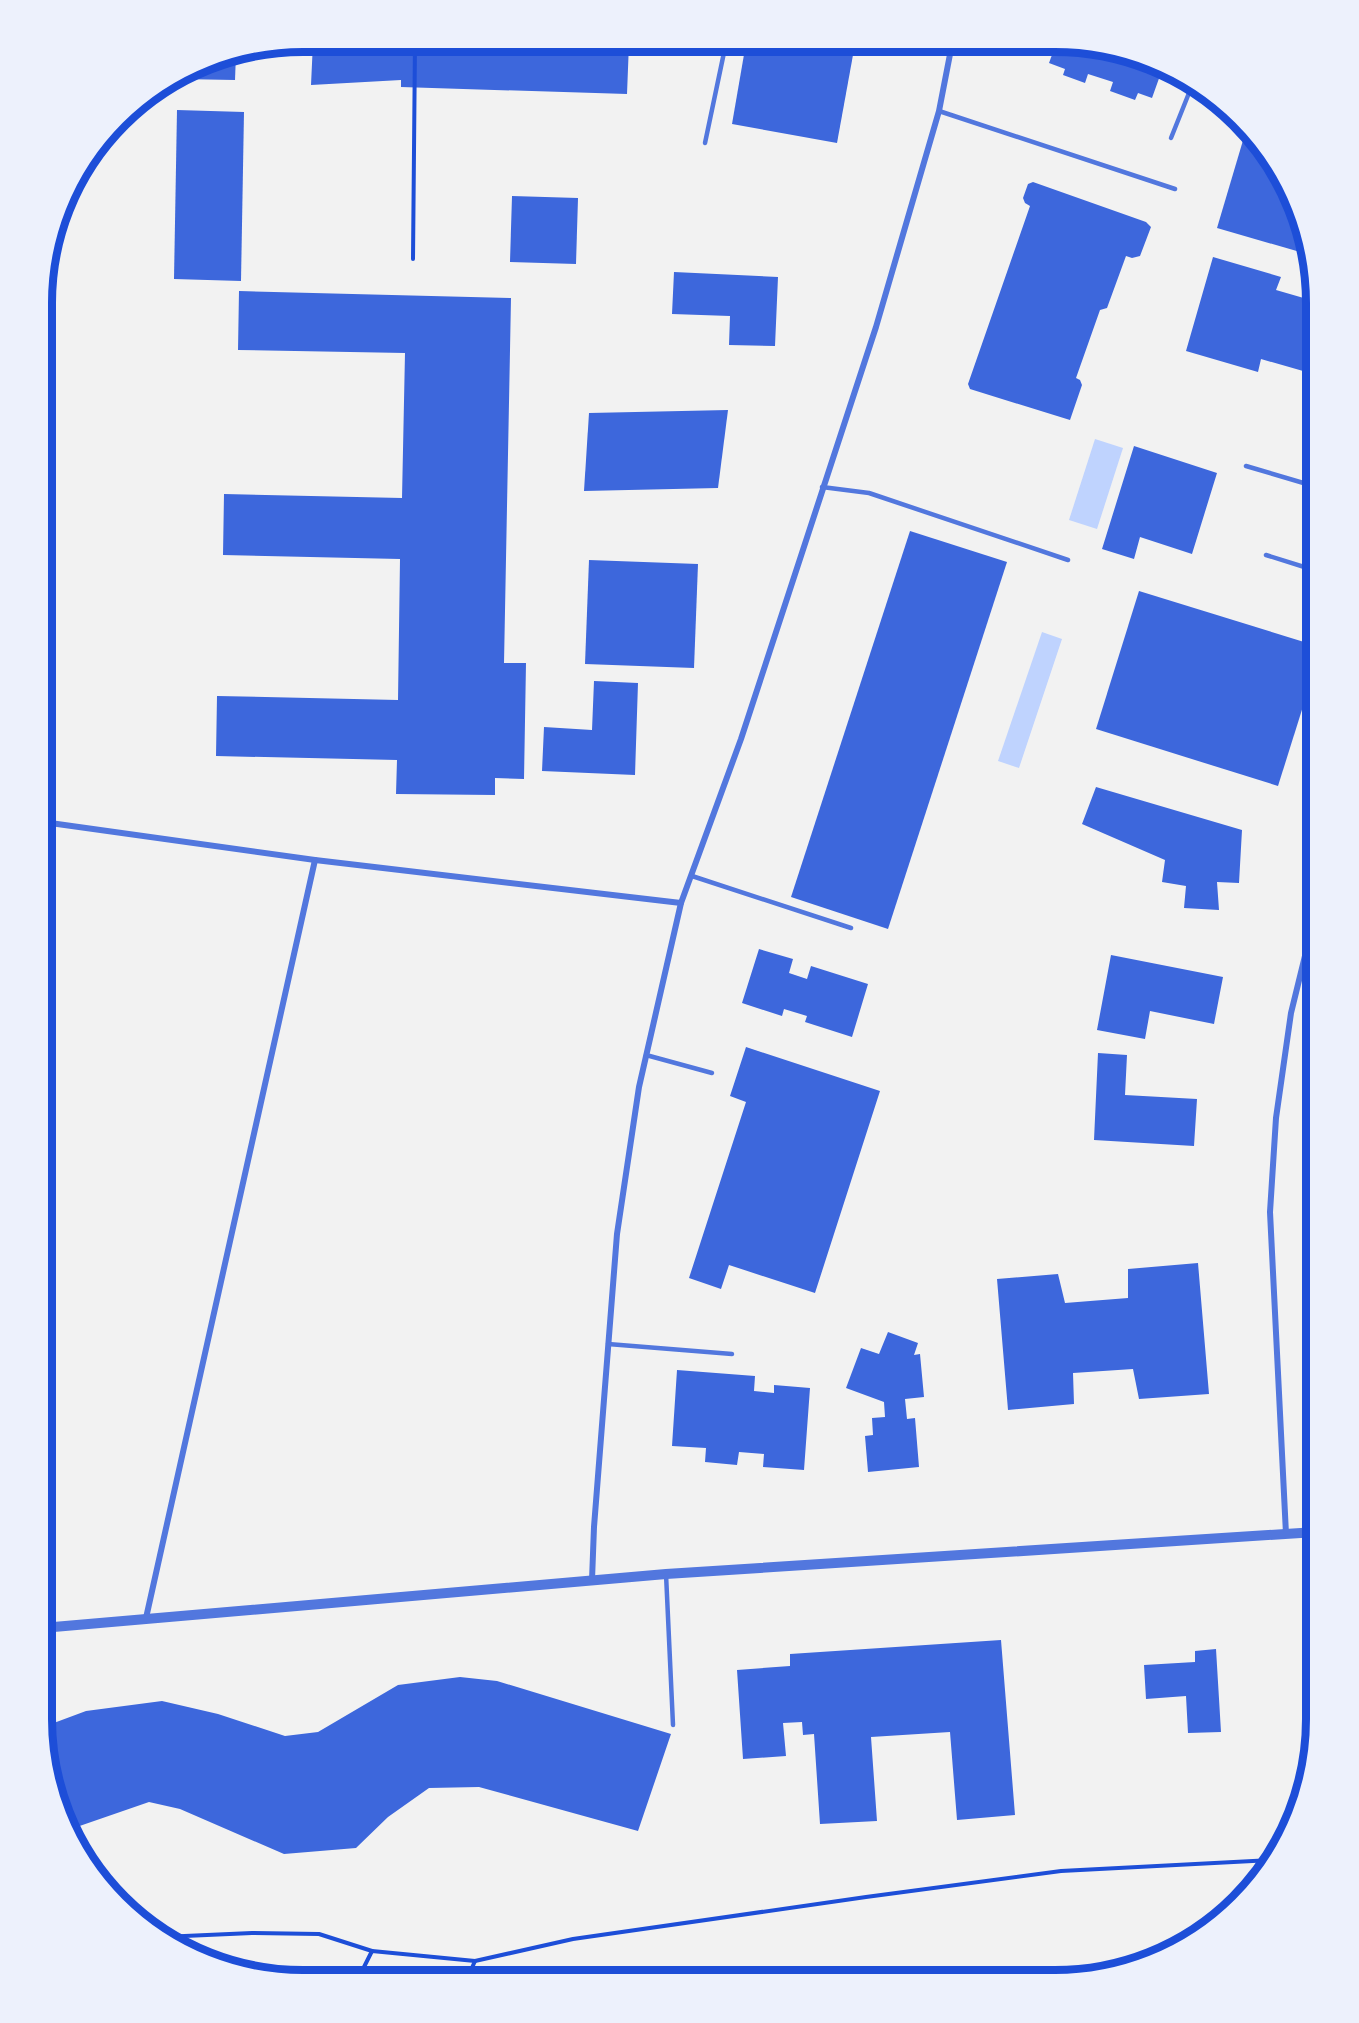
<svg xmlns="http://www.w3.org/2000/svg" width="1359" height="2023" font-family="Spectral,serif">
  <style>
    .water { fill: #bfd3fe }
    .building { fill: #3d67dc }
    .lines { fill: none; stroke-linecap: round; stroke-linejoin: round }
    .path { stroke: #1d4ed8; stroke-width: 4 }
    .service { stroke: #5277de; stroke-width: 4.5 }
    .minor { stroke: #5277de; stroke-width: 6 }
    .tertiary { stroke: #5277de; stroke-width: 10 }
    .rim { fill: none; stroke: #1d4ed8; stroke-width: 8 }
  </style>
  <rect width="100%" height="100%" fill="#f2f2f2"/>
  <g class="water">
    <polygon points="1095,439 1123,448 1097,529 1069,520"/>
    <polygon points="1042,632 1062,639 1019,768 998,761"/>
  </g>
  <g class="building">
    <polygon points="313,42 445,42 445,46 563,50 563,43 629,43 627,94 401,87 401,80 311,85"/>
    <polygon points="746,43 855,44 837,143 732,124"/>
    <polygon points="1056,44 1090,44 1155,62 1169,69 1168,72 1162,70 1152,98 1138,93 1135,100 1110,91 1113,82 1088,74 1085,83 1063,75 1065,69 1049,63"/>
    <polygon points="236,53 235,80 179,79 219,56"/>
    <polygon points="177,110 244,112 241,281 174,279"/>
    <polygon points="1244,137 1263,144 1297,203 1307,254 1217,228"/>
    <polygon points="1033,182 1146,222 1151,227 1140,256 1132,258 1126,256 1107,308 1100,310 1076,378 1080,380 1082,385 1070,420 970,389 968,384 1030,206 1025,203 1023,198 1028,184"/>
    <polygon points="512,196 578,198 576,264 510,262"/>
    <polygon points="1213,257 1281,277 1276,290 1314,301 1316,297 1317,375 1261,359 1258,372 1186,351"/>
    <polygon points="674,272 778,277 775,346 729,345 730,316 672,314"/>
    <polygon points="239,291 511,298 504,663 526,663 524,779 495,778 495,795 396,794 397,760 216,756 217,696 398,700 400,559 223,555 224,494 402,498 405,353 238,350"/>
    <polygon points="728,410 718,488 584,491 589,413"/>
    <polygon points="1134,446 1217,473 1192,554 1140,537 1134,559 1102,549"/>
    <polygon points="910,531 1007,562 888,929 791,897"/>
    <polygon points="589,560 698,564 694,668 585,664"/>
    <polygon points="1139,591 1317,646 1317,662 1278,786 1096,729"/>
    <polygon points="594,681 638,683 635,775 542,771 544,727 592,730"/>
    <polygon points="1096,787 1242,830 1239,883 1217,882 1219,910 1184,908 1186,886 1162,882 1165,860 1082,824"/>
    <polygon points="759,949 793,959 789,973 807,979 811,966 868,984 852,1037 805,1022 807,1016 784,1009 782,1016 742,1003"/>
    <polygon points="1111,955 1223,977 1214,1024 1150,1011 1145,1039 1097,1030"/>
    <polygon points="746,1047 880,1091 815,1293 729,1265 721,1289 689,1278 746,1102 730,1096"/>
    <polygon points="1098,1053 1127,1055 1125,1095 1197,1099 1194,1146 1094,1140"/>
    <polygon points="1198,1263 1209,1394 1139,1399 1133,1369 1073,1373 1074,1404 1008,1410 997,1279 1058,1274 1065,1303 1128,1298 1128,1269"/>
    <polygon points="888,1332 918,1343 914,1355 920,1354 924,1397 905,1399 907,1419 915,1418 919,1467 868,1472 865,1436 873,1435 872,1418 885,1417 884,1402 846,1388 861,1348 879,1354"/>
    <polygon points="677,1370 755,1376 754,1391 774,1393 774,1385 810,1388 804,1470 763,1467 764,1454 739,1452 737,1465 705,1462 706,1448 672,1446"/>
    <polygon points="1001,1640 1015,1815 957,1820 950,1732 871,1737 877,1821 820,1824 814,1734 803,1735 802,1722 783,1723 786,1756 743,1759 737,1670 790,1666 790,1654"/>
    <polygon points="1216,1649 1221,1732 1188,1733 1186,1696 1146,1699 1144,1665 1195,1662 1195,1651"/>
    <polygon points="460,1677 497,1681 671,1734 638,1831 479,1787 429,1788 388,1817 356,1848 284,1854 180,1809 149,1802 68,1830 62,1819 43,1727 86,1711 162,1701 218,1714 285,1736 318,1732 398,1685"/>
  </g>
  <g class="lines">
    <g class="path">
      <polyline points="413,259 415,42"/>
      <polyline points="162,1937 252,1933 319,1934 372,1951"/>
      <polyline points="358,1979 372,1951 475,1961 573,1939 866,1897 1061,1871 1273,1860"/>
      <polyline points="467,1979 475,1961"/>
    </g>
    <g class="service">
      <polyline points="939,111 1175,189"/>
      <polyline points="1171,138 1193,83"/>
      <polyline points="705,143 726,43"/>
      <polyline points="1246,466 1317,487"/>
      <polyline points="822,487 869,493 1068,560"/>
      <polyline points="1266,555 1317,571"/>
      <polyline points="692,876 851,928"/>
      <polyline points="646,1055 712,1073"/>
      <polyline points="608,1344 732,1354"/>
      <polyline points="666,1574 673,1725"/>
    </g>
    <g class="minor">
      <polyline points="43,822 315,860 681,903"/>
      <polyline points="1286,1534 1270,1212 1276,1118 1291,1013 1317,907"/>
      <polyline points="592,1580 594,1527 617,1234 639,1087 681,903 741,739 876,327 939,111 952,44"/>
      <polyline points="146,1618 315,860"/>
    </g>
    <polyline class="tertiary" points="42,1628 666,1574 1316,1532"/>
  </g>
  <path d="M0 0H1359V2023H0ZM303 52H1055A251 251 0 0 1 1306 303V1719A251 251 0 0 1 1055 1970H303A251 251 0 0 1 52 1719V303A251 251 0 0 1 303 52Z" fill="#edf1fc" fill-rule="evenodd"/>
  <path class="rim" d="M303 52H1055A251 251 0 0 1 1306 303V1719A251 251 0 0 1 1055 1970H303A251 251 0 0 1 52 1719V303A251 251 0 0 1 303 52Z"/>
</svg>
